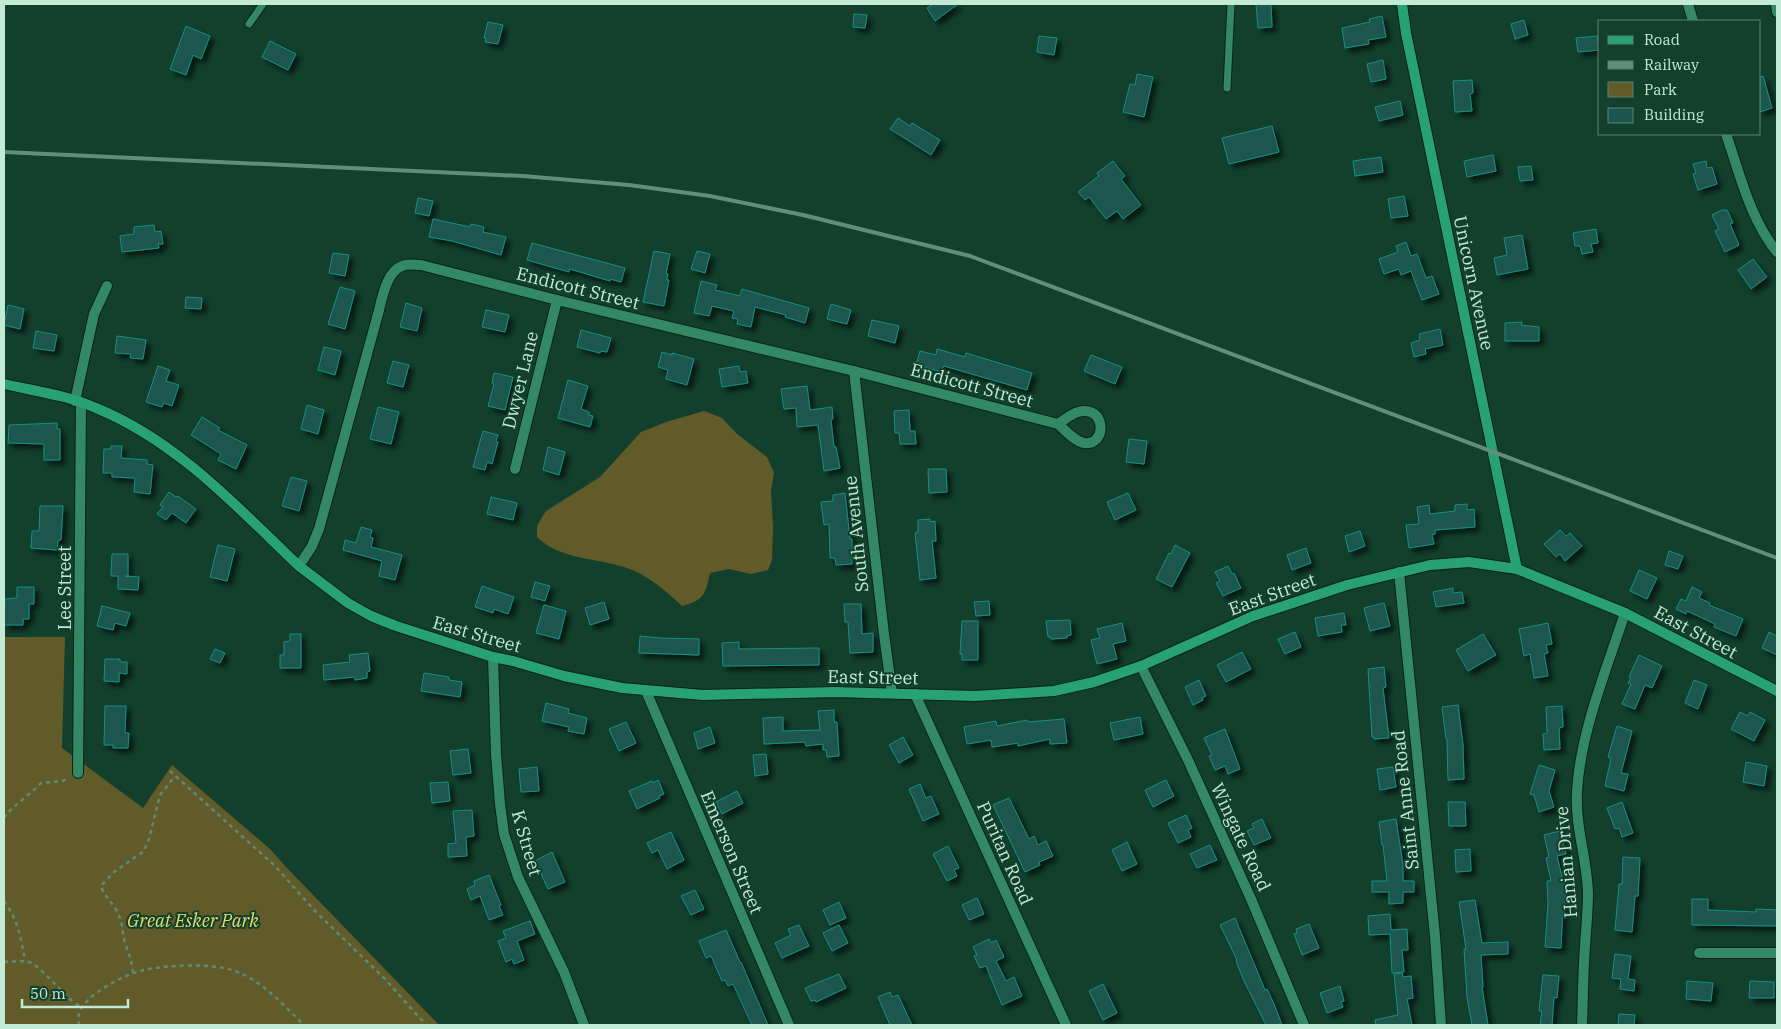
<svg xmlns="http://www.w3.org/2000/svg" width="1781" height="1029" font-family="'IBM Plex Serif',serif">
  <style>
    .green { fill: #615b2a }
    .building { fill: #1a564e; stroke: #169082; filter: url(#shadow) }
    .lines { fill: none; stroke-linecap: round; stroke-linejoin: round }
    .lane-casing { stroke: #082418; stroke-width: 9 }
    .street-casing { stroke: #082418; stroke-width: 12 }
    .secondary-casing { stroke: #082418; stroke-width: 12 }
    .path { stroke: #5e8a76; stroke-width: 2.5; stroke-dasharray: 4 4; stroke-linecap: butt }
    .lane { stroke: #338965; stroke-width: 7 }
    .street { stroke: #338965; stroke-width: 10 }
    .secondary { stroke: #28a275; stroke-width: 10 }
    .rail { stroke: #628d79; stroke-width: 4 }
    .labels { text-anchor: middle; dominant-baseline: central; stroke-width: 4; stroke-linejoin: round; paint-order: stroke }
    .street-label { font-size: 18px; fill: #c2ead5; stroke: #12402d }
    .park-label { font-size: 18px; font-style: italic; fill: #e9dc6d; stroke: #12402d }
  </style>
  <defs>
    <filter id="shadow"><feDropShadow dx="4.5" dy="4.5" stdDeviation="2.5" flood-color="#0009"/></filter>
  </defs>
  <rect width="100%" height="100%" fill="#12402d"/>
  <g class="green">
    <path d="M704,411L722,418L737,434L767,457L774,473L771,491L773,527L772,560L768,570L751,574L729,569L710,573C705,594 705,600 682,606C665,590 647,574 624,567C595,558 559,559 537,537V526L546,511L600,477L641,432L666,422Z"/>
    <polygon points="4,637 65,637 62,748 143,808 172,765 270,849 286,867 439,1025 4,1025"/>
  </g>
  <g class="building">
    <polygon points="933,4 958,4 935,21 927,8"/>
    <polygon points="1256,4 1271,4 1272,27 1258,28"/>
    <polygon points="854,14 867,15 865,28 853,27"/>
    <polygon points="1382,16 1386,37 1368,40 1369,44 1345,48 1342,28 1370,22 1369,19"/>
    <polygon points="1524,20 1528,35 1515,39 1511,24"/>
    <polygon points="488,22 503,25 498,44 485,42 486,38 484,38"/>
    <polygon points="186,26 210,36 201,59 193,55 186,75 170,69"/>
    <polygon points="1039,36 1057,38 1054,55 1037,52"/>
    <polygon points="1597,36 1599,50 1578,52 1576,38"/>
    <polygon points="270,41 296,54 288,70 262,57"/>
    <polygon points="1383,60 1386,79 1371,82 1367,64"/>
    <polygon points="1137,74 1153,77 1144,117 1123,112 1130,84 1135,85"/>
    <polygon points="1763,76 1772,108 1760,112 1760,77"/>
    <polygon points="1472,80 1473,93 1470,94 1472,111 1455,112 1453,81"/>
    <polygon points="1400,101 1403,115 1379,121 1375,107"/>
    <polygon points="898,118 910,126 912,123 940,140 931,155 890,129"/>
    <polygon points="1272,126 1279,152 1229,164 1222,138"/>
    <polygon points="1493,155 1496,171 1467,177 1464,161"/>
    <polygon points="1381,157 1383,172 1355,176 1353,161"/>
    <polygon points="1113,161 1125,176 1121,179 1141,205 1123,219 1117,211 1106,219 1089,197 1085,200 1078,192 1099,176 1097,173"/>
    <polygon points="1706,161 1707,168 1712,167 1717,184 1698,190 1693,174 1696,173 1693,164"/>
    <polygon points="1531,166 1533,180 1520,181 1518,167"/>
    <polygon points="1404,196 1408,216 1391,218 1388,199"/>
    <polygon points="418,198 433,201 429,216 415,213"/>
    <polygon points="1722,210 1727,210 1733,223 1730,224 1739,245 1725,252 1715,231 1719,229 1712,215"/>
    <polygon points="433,219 470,227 471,224 484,227 483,232 506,237 501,255 452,241 429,237"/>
    <polygon points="154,225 155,232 161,231 163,244 158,244 159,248 122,252 120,236 134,234 134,227"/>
    <polygon points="1596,229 1598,243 1591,244 1593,252 1582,254 1580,246 1575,246 1573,233"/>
    <polygon points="1522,235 1528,269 1497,275 1494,258 1507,255 1504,238"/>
    <polygon points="1406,242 1411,256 1417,254 1426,278 1432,276 1439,294 1422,300 1411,271 1401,275 1399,269 1384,274 1379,259 1398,252 1396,246"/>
    <polygon points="532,243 625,268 621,282 610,279 610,281 570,269 569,272 527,260"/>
    <polygon points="654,251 670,254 666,274 668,274 667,280 669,280 664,306 643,302"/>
    <polygon points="697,251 710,254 705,273 691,269"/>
    <polygon points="333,253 349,255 345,276 329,273"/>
    <polygon points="1753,259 1767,277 1751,289 1738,270"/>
    <polygon points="701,281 717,285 715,290 740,296 742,289 809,308 805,323 785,317 786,315 755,307 751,327 737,324 738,319 732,318 734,311 712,306 709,316 694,313"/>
    <polygon points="340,287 355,291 345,329 328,324"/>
    <polygon points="186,297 202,298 201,309 185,308"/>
    <polygon points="406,303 422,308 417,331 400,327"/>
    <polygon points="831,304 851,310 847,324 827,319"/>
    <polygon points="8,305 24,309 20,329 4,325"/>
    <polygon points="486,310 509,315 505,332 482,327"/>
    <polygon points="872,320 899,326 895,343 868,336"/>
    <polygon points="1522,322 1521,325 1539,327 1539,341 1505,341 1505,323"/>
    <polygon points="1440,329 1443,345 1425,349 1426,354 1414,357 1411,343 1420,340 1419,334"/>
    <polygon points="581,330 611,338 607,352 601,351 600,353 577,347"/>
    <polygon points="36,331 57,335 54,351 33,348"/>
    <polygon points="117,336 146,340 143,359 130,358 131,354 115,353"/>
    <polygon points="324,347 341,351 335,375 318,370"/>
    <polygon points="937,349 965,357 966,353 1032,373 1027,390 944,366 942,372 916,365 920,351 936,355"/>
    <polygon points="662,352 672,355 672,353 694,359 687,385 666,379 668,370 658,367"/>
    <polygon points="1091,355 1122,367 1115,384 1084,371"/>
    <polygon points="393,361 409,365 403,387 387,383"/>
    <polygon points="158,366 170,370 166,381 179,385 172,406 164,403 162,407 146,402"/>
    <polygon points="739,366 740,372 746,371 748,383 722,387 719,369"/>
    <polygon points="494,373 513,377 505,410 488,406 494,384 492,383"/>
    <polygon points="568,380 588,386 581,409 589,412 589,415 593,416 590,427 558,418"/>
    <polygon points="807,386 810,410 832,407 833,419 831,420 834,447 836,447 840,468 824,471 818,425 797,427 796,408 784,409 781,389"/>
    <polygon points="307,405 324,410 318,434 301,429"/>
    <polygon points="378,407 399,412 391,444 370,439"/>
    <polygon points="909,410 910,431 915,431 916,444 900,444 899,433 895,433 894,411"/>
    <polygon points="202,417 220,428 218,430 247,445 236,469 218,460 221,454 191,435"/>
    <polygon points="57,423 57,429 60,429 60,460 44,460 44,444 8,443 9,425"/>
    <polygon points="483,431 498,435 496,441 498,442 492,464 487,462 485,470 473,467"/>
    <polygon points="1129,439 1147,441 1144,464 1126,462"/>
    <polygon points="111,446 122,446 121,458 147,460 147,464 153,465 150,494 134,492 135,478 112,477 112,473 103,473 104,449 111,449"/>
    <polygon points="548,447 565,452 559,475 543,470"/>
    <polygon points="928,469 946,469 947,492 929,493"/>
    <polygon points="291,477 307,481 299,511 282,506"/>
    <polygon points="169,492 176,497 178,496 196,509 186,523 172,513 166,520 157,514 163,507 160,505"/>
    <polygon points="845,493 850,539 852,539 852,564 836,565 835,558 830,558 829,524 824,525 821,502 833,501 833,495"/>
    <polygon points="1128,493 1136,510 1115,520 1107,502"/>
    <polygon points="491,497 517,503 513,520 487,514"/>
    <polygon points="1467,504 1467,510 1474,509 1475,527 1435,530 1435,534 1432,535 1434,544 1409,548 1406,525 1419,524 1417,507 1429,505 1430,514 1455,511 1455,505"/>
    <polygon points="40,506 63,506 61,540 58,540 57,550 31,548 32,531 39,531"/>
    <polygon points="930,519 930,522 935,521 936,541 932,541 936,578 920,580 915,533 918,532 918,520"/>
    <polygon points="361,527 372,530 370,537 373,538 371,547 402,555 395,580 379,576 382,561 343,550 345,540 356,543"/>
    <polygon points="1560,530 1566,536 1570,533 1582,546 1565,561 1560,554 1556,557 1544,544"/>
    <polygon points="1360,531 1365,546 1349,552 1345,536"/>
    <polygon points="218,545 235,549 227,581 210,577"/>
    <polygon points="1175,545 1190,553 1172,587 1156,579 1169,553 1171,554"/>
    <polygon points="1306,548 1311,563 1292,570 1287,555"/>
    <polygon points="1669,551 1683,556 1678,569 1665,565"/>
    <polygon points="112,554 128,554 128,577 125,576 139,577 138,590 118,589 118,576 111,576"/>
    <polygon points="1228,566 1232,574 1234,573 1241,588 1223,596 1216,583 1220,581 1215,572"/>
    <polygon points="1639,570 1657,578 1647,599 1630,591"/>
    <polygon points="535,582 550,586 545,601 531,597"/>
    <polygon points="482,586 514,597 508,614 494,609 493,613 475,607"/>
    <polygon points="17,587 34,587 34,604 29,604 29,619 23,619 23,625 4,625 5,599 17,598"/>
    <polygon points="1692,587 1702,592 1699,598 1710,603 1709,605 1743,619 1736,636 1714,627 1715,624 1687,611 1686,614 1676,609 1681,599 1686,601"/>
    <polygon points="1453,588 1453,593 1462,592 1464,603 1436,607 1433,592"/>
    <polygon points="989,601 990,615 976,616 974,602"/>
    <polygon points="604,602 609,619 590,625 585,608"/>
    <polygon points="1384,603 1390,626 1370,631 1364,608"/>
    <polygon points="844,604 861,604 862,634 873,633 873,652 850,653 848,622 845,622"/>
    <polygon points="544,605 566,611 559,639 536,633"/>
    <polygon points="102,606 130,613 126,626 115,623 113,630 97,626"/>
    <polygon points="1344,613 1346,625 1341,625 1342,632 1318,636 1315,618"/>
    <polygon points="1070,620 1071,635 1067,636 1067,638 1051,639 1051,637 1048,637 1046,621"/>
    <polygon points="962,621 978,621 978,660 962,660 962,654 960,654"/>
    <polygon points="1122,623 1126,641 1113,644 1117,659 1097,664 1091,640 1100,638 1097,629"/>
    <polygon points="1548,623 1552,644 1546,645 1548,653 1544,654 1548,676 1534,678 1530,654 1524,656 1519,629"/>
    <polygon points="1295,632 1301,647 1285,654 1278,639"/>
    <polygon points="1769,632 1777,636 1777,655 1762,648"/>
    <polygon points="290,634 301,634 301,668 280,668 280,655 284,655 284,642 290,641"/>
    <polygon points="1483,634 1496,655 1468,671 1456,650"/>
    <polygon points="640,636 660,638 699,639 699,655 639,653"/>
    <polygon points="739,642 739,649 819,648 819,665 723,666 722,643"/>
    <polygon points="215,649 225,653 220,663 210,659"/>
    <polygon points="1242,652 1251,669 1226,682 1217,665"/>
    <polygon points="368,653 370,671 367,672 367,678 355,680 354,677 324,680 323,665 350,662 349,655"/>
    <polygon points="1639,655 1662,666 1652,688 1645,685 1635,709 1622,704 1631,684 1628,683 1631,678 1629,677"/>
    <polygon points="105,659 120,659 120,662 127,662 127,674 119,673 119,682 104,681"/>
    <polygon points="1384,667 1386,687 1383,688 1389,738 1374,739 1374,737 1372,737 1368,669"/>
    <polygon points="424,673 449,677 449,680 462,682 460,697 421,691"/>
    <polygon points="1199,680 1206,696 1202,698 1203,700 1193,705 1185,687"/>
    <polygon points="1694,680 1707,685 1698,709 1685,703"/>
    <polygon points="546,703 569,709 568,713 587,718 584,734 568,731 569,727 542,721"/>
    <polygon points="1458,705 1463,745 1464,779 1448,780 1447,739 1446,739 1442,707"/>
    <polygon points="105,706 126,706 125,733 129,733 128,748 113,748 113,745 104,745"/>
    <polygon points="1562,706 1563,727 1559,728 1560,749 1544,750 1543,734 1547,733 1546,707"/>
    <polygon points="834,710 834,722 837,722 839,756 827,757 826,750 823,750 823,744 806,746 805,742 764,744 763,718 783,717 783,731 820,730 818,711"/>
    <polygon points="1740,712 1748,716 1750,712 1765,720 1754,741 1731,729"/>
    <polygon points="1140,717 1143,734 1114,740 1110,723"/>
    <polygon points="1064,719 1067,743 1050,744 1050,739 1018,746 1018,743 992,747 991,740 967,744 964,727 996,721 997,726 1027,720 1028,722"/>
    <polygon points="626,722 636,743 619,751 609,729"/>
    <polygon points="1617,726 1632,731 1621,773 1628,774 1624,791 1605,786 1611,758 1608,757"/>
    <polygon points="710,727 715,743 698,749 694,733"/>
    <polygon points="1225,729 1240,769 1228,774 1225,766 1215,770 1209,756 1212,755 1204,738"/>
    <polygon points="903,737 913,755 899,763 889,745"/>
    <polygon points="468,749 471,773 453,775 450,751"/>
    <polygon points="766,754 768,774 755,776 753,755"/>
    <polygon points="1746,762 1767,766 1764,786 1743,782"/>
    <polygon points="1539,765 1555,770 1549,791 1554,807 1539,812 1534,795 1530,794"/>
    <polygon points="537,767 539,791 521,792 519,769"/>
    <polygon points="1393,767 1396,787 1380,790 1377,769"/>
    <polygon points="658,780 664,794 659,796 660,798 637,809 629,791 652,781 653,783"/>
    <polygon points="1166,780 1174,796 1153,807 1145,790"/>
    <polygon points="448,782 450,801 432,803 430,783"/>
    <polygon points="920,784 926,798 931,796 939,814 923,821 909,789"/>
    <polygon points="737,791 743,803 722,814 716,802"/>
    <polygon points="1009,798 1029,839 1034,836 1038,845 1046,841 1053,856 1039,862 1040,865 1025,872 993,805"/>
    <polygon points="1448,802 1465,802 1466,826 1449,826"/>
    <polygon points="1622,802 1633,833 1622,837 1619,828 1615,829 1607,808"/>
    <polygon points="472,810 474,836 466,837 467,856 448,857 448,844 456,843 453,811"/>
    <polygon points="1186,815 1192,828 1188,830 1191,837 1178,843 1168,823"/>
    <polygon points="1262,819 1271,838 1254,845 1247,831 1254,828 1252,824"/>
    <polygon points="1396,819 1403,865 1403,881 1414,881 1414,892 1403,892 1403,903 1389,904 1389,892 1372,892 1372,881 1387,881 1383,845 1382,845 1379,822"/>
    <polygon points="1560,831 1566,854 1557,856 1563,881 1565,880 1565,904 1563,904 1561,948 1545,947 1548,904 1547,881 1551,881 1546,858 1549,857 1544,835"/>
    <polygon points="671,832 684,860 667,869 658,850 652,853 647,843"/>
    <polygon points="1127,842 1137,864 1122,871 1112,850"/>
    <polygon points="1210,845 1217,860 1197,868 1190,854"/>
    <polygon points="948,846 959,868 954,870 957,876 947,881 933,854"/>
    <polygon points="1470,849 1471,871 1456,872 1455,850"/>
    <polygon points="552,852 565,882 548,889 535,861"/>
    <polygon points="1623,857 1640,858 1638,896 1635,896 1632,932 1615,930 1619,884 1622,884"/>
    <polygon points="489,875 501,905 499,906 503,915 489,920 480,896 471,900 467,889 475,885 474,881"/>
    <polygon points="695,890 704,909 691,915 681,896"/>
    <polygon points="977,898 984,914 969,920 962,905"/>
    <polygon points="1692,899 1708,899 1708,910 1756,912 1756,909 1777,910 1777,926 1692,925"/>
    <polygon points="1475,900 1482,943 1508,942 1508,954 1481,955 1483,987 1482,987 1488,1025 1472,1025 1467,997 1464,949 1466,949 1459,902"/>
    <polygon points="839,902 846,918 830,925 823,910"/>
    <polygon points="1390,914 1391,930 1407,929 1408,950 1402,950 1404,972 1392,973 1390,934 1369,935 1368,916"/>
    <polygon points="1235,918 1265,990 1267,989 1274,1004 1282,1025 1266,1025 1244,981 1236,961 1237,960 1220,925"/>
    <polygon points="530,921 535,934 517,941 524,960 514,964 512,959 506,962 498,941 506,938 503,931"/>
    <polygon points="1309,924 1319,948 1302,955 1294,934 1297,933 1296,929"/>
    <polygon points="799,925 809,946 782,958 775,943 791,935 788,929"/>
    <polygon points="839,925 848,943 832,951 823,933"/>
    <polygon points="726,930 740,962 741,962 768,1025 752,1025 733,984 728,986 725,980 722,981 711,956 706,958 699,941"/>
    <polygon points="989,939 991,943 996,940 1004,957 996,961 1006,981 1014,977 1022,996 1002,1005 986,966 980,968 974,956 977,955 973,947"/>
    <polygon points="1615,954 1631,956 1628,979 1635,980 1634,991 1620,989 1621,979 1612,978"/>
    <polygon points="1402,973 1403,977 1411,976 1413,998 1407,999 1412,1025 1376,1025 1375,1020 1398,1015 1394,974"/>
    <polygon points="839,974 846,988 816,1002 815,1000 811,1001 805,988"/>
    <polygon points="1543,975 1559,976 1557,998 1554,997 1552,1025 1540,1025 1542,1011 1539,1011"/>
    <polygon points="1687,981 1713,983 1711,1001 1686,999"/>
    <polygon points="1750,981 1774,982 1774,998 1749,998"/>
    <polygon points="1103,984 1117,1013 1103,1020 1089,991"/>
    <polygon points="1340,986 1344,1001 1341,1002 1343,1007 1327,1013 1320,993"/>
    <polygon points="890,992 892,997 898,995 912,1025 890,1025 878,997"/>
    <polygon points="1619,1014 1635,1015 1634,1025 1618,1025"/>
  </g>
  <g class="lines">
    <defs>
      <g id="lane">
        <polyline points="249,24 263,4"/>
        <polyline points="1227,88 1231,4"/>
      </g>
      <g id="street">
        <polyline points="1688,4 1693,21"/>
        <polyline points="1776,4 1777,12"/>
        <path d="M1726,134C1740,174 1750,219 1777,252"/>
        <polyline points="854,371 884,634 892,693"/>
        <polyline points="75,401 94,314 107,286"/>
        <polyline points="515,469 557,300"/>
        <path d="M299,566L312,546L319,529L378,314C382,299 386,272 402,266C408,263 415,265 421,265L557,300L854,371L1058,424C1065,430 1074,441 1084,443C1108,446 1106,404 1078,412C1071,414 1064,420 1058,424"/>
        <polyline points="1399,572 1435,936 1441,1025"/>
        <polyline points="493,657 496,754 500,804 504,834 518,877 564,972 584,1025"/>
        <polyline points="1141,666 1188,760 1251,899 1304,1025"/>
        <polyline points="646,691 789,1025"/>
        <polyline points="915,694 1066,1025"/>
        <polyline points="78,773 81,402"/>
        <polyline points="1699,953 1777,953"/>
        <path d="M1582,1025C1583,999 1583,972 1585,946C1586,928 1588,911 1588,893C1587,859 1575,826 1577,792C1580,733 1607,668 1625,613"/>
      </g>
      <g id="secondary">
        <polyline points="1402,4 1406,33 1517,569"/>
        <path d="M4,384C34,391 67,395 96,408C177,441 237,507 299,566L348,603L371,616L396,626L493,657L513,661L564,676L622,688L703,695L835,692L975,696L1054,691L1094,682L1141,666L1253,616L1347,585L1430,565L1469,562L1517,569L1625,613L1777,691"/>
      </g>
    </defs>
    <use href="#lane" class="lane-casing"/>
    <use href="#street" class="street-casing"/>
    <use href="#secondary" class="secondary-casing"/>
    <g class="path">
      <polyline points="170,771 275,866 315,911 384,978 426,1025"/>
      <path d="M4,818C12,806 30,795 41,783L63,781L67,779"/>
      <path d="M4,901C18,921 21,937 25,961"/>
      <polyline points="4,962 25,961 32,963 42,971 71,1000 82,1008"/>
      <path d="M133,973C132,962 129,954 125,943C122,933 123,923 118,913C113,903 104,896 101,886L114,872L144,851L149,839L160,795L175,776"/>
      <path d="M79,1025C79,1022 78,1017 79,1014C84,995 125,974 144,970C167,965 208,963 232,970C261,979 283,1005 304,1025"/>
    </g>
    <use href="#lane" class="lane"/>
    <use href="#street" class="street"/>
    <use href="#secondary" class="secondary"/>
    <polyline class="rail" points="4,152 523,176 629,185 710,196 803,215 970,256 1777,558"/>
  </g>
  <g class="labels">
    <g class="street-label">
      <text transform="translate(1474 283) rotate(78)">Unicorn Avenue</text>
      <text transform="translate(578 288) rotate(14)">Endicott Street</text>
      <text transform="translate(520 380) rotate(-76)">Dwyer Lane</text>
      <text transform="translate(972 385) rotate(15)">Endicott Street</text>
      <text transform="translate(856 534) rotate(-96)">South Avenue</text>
      <text transform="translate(64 588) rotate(-90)">Lee Street</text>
      <text transform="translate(1272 594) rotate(-20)">East Street</text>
      <text transform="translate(1696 632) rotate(28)">East Street</text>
      <text transform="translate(477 634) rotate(16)">East Street</text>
      <text transform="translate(873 677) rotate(1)">East Street</text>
      <text transform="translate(1405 800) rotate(-96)">Saint Anne Road</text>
      <text transform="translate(1241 837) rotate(65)">Wingate Road</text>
      <text transform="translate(527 843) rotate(74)">K Street</text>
      <text transform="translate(732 852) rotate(67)">Emerson Street</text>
      <text transform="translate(1005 853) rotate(66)">Puritan Road</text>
      <text transform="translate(1566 862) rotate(-95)">Hanian Drive</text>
    </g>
    <g class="park-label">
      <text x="193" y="920">Great Esker Park</text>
    </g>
  </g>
  <rect width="1781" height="1029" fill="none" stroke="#c2ead5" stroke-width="10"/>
  <rect x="1598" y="20" width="162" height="115" fill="#12402d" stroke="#588470"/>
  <rect x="1608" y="36" width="25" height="8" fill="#28a275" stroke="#588470"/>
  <text x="1644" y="45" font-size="15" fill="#c2ead5">Road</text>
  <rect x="1608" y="61" width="25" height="8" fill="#628d79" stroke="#588470"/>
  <text x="1644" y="70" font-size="15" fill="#c2ead5">Railway</text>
  <rect x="1608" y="82" width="25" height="15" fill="#615b2a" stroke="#588470"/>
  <text x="1644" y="95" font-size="15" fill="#c2ead5">Park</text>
  <rect x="1608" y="108" width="25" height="15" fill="#1a564e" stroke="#588470"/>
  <text x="1644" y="120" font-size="15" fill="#c2ead5">Building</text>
  <path d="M22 999v8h106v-8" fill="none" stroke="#c2ead5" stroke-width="2.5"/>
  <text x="30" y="999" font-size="15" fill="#c2ead5" stroke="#12402d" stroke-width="4" paint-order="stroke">50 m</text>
</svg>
